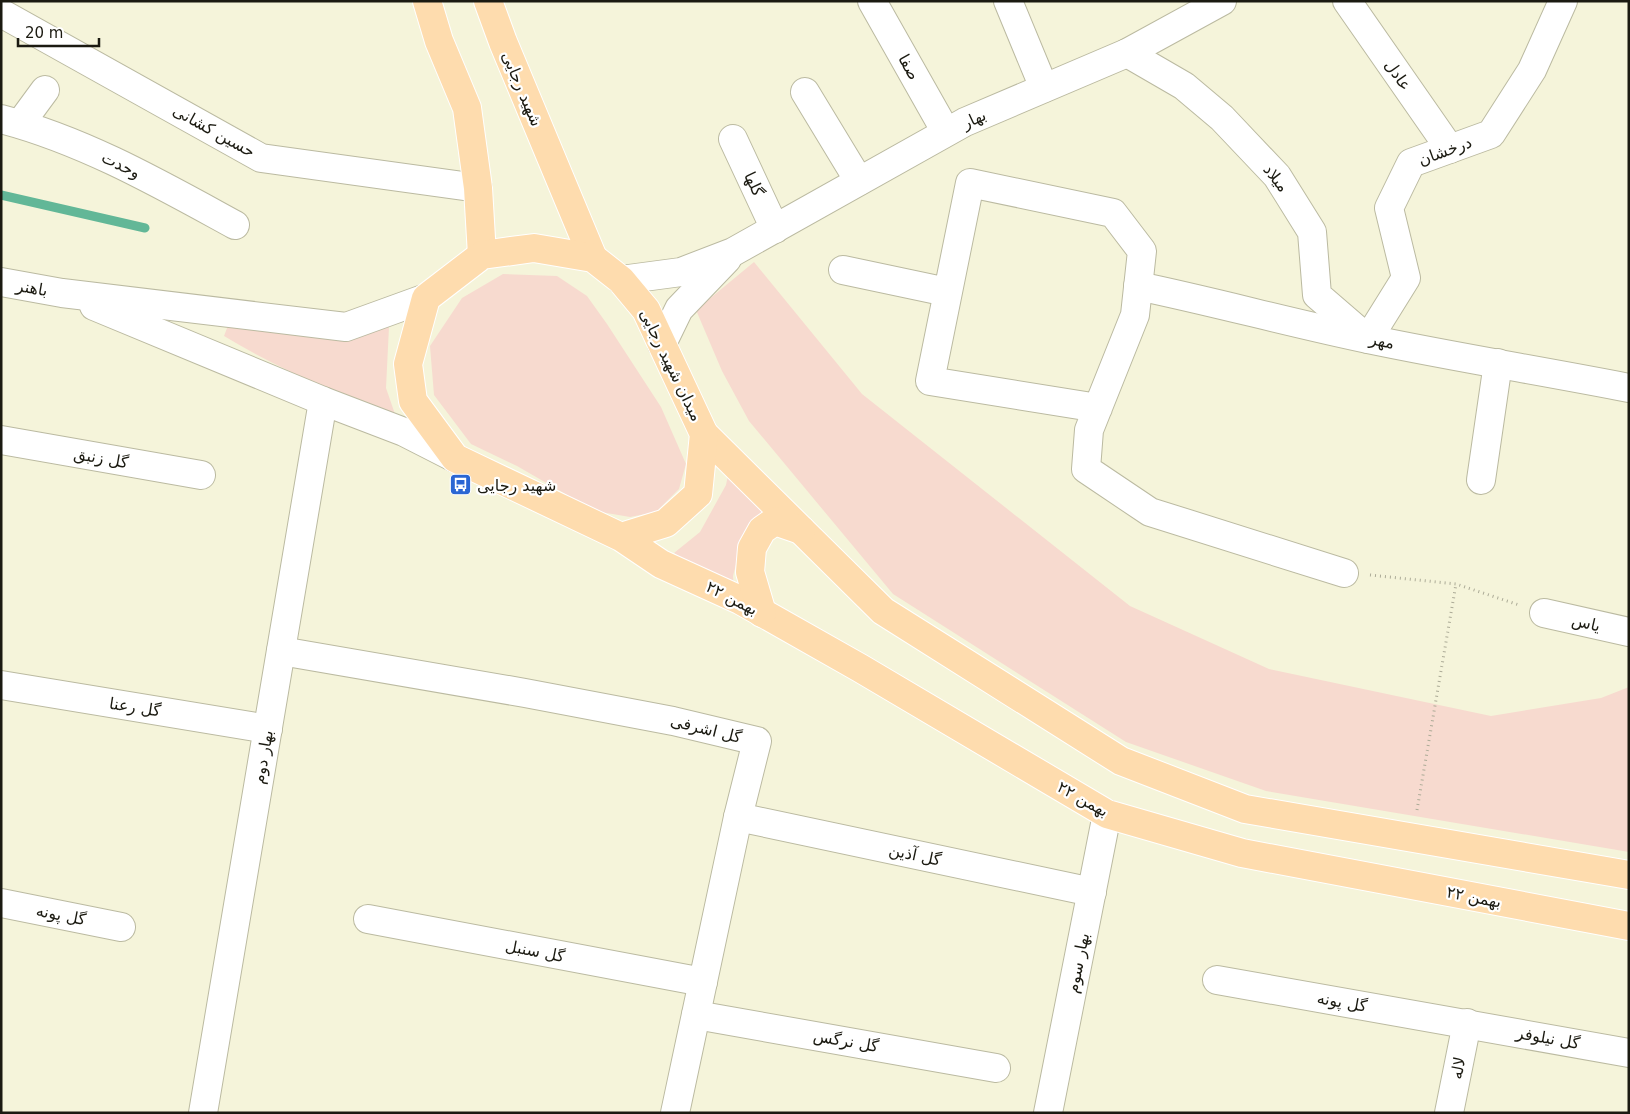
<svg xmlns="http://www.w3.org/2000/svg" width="1630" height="1114" font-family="'DejaVu Sans',Vazirmatn,sans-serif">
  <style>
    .green { fill: #f7dacf }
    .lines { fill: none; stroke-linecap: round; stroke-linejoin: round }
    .stream { stroke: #62b797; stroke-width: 9 }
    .minor-casing { stroke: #bbbaa1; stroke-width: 30 }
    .major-casing { stroke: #fff; stroke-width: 30 }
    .path { stroke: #acab97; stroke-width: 3; stroke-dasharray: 1 4; stroke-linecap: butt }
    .minor { stroke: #fff; stroke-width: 28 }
    .major { stroke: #fedcae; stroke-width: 28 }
    .labels { text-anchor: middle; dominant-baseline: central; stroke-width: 4.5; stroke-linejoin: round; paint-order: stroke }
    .street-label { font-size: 16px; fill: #1b1a11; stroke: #fff }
    .poi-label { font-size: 16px; fill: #1b1a11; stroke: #fff; text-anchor: start }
  </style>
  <rect width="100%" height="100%" fill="#f5f4da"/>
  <g class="green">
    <polygon points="754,262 862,394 1130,606 1269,669 1491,716 1601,698 1629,687 1629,852 1266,791 1126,742 893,594 749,421 722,371 696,310"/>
    <polygon points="503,274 557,276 587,296 607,324 661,407 686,464 679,489 656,512 630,517 595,511 517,466 471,444 434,395 430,346 462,298"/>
    <path d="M229,323L359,336L389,327L386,388L397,420C339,393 278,369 224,336Z"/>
    <polygon points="730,466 773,513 740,549 733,576 734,591 674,553 700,532 726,485"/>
  </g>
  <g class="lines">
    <polyline class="stream" points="1,195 145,228"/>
    <defs>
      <g id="minor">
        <polyline points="872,1 946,132"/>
        <polyline points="1008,1 1044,88"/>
        <polyline points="1347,1 1450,149"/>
        <polyline points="1,13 261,158 478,188"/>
        <polyline points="1127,53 1184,86 1222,118 1277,176 1312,232 1317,295 1368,339 1406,278 1389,208 1411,163 1491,134 1532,70 1563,1"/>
        <polyline points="805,92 859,181"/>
        <path d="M1,119C85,141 160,184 235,225"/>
        <polyline points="20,124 45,90"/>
        <polyline points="733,139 775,229"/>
        <polyline points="843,270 947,292"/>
        <polyline points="621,280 681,272 733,252 965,122 1127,53 1222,1"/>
        <polyline points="1,282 62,293 346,327 426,298"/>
        <path d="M1138,286C1215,302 1291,323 1368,339C1454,357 1542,371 1629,388"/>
        <polyline points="94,306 323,401 404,432 455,458"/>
        <polyline points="662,344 679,309 727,259"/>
        <polyline points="1098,408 930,381 970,183 1113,213 1142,251 1135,315 1089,430 1086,469 1150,512 1344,573"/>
        <polyline points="1,440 201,475"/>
        <polyline points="1481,480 1498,363"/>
        <polyline points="1544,613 1629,632"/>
        <polyline points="281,651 525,693 673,721 757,741 738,817 675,1113"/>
        <polyline points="1,685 268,729"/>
        <polyline points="738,817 1092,892"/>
        <polyline points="1,903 121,927"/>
        <polyline points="368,919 703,982"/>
        <polyline points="1217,980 1629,1053"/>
        <polyline points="696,1015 996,1068"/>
        <polyline points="203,1113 323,401"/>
        <polyline points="1048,1113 1107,814"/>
        <polyline points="1449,1113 1467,1023"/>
      </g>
      <g id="major">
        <polyline points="427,1 439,41 467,108 478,188 482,255"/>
        <polyline points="488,1 503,42 593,258"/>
        <polyline points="704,434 883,611 1121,761 1245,809 1629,875"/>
        <polyline points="621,537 666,523 698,494 704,434 646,310 621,280 593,258 534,248 482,255 426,298 408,364 413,401 455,458 621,537 661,564 740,600 860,668 1107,814 1242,853 1629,926"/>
        <polyline points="762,613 750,572 752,548 762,530 775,521 801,530"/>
      </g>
    </defs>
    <use href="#minor" class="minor-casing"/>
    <use href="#major" class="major-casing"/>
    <g class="path">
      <polyline points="1370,575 1456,584 1519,605"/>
      <polyline points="1417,810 1456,584"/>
    </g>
    <use href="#minor" class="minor"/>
    <use href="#major" class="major"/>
  </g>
  <defs>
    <symbol id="bus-square" viewBox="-11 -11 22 22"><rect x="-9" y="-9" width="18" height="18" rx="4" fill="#2b66d3" stroke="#fff"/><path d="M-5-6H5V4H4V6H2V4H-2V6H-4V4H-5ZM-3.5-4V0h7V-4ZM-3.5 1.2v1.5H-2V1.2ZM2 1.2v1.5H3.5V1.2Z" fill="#fff"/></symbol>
  </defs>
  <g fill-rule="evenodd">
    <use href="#bus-square" x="448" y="472" width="25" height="25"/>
  </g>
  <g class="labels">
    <g class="street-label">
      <text transform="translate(909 67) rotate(61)">صفا</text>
      <text transform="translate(1398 75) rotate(55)">عادل</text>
      <text transform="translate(522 89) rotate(67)">شهید رجایی</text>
      <text transform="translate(974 119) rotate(-25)">بهار</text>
      <text transform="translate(214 131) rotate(29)">حسین کشانی</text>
      <text transform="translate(1445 151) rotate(-20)">درخشان</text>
      <text transform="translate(121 165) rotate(26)">وحدت</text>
      <text transform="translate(1276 178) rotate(52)">میلاد</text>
      <text transform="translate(754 184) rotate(65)">گلها</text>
      <text transform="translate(32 288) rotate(10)">باهنر</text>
      <text transform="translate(1382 341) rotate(11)">مهر</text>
      <text transform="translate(671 365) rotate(64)">میدان شهید رجایی</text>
      <text transform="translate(101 458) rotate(10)">گل زنبق</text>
      <text transform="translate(732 598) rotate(27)">۲۲ بهمن</text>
      <text transform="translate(1586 623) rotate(13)">یاس</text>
      <text transform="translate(135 707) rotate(9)">گل رعنا</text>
      <text transform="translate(706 729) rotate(14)">گل اشرفی</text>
      <text transform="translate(263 757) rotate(-80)">بهار دوم</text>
      <text transform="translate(1083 799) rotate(29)">۲۲ بهمن</text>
      <text transform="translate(915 855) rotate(12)">گل آذین</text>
      <text transform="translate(1474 897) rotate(11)">۲۲ بهمن</text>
      <text transform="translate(61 915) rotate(11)">گل پونه</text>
      <text transform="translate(535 951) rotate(11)">گل سنبل</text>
      <text transform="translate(1078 963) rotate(-79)">بهار سوم</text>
      <text transform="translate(1342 1002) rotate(10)">گل پونه</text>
      <text transform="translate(1548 1038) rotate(10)">گل نیلوفر</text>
      <text transform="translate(846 1041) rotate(10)">گل نرگس</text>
      <text transform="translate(1458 1068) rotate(-79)">لاله</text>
    </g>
    <g class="poi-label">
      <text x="477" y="485">شهید رجایی</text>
    </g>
  </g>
  <rect width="1630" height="1114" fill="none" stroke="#1b1a11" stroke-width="5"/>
  <path d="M18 38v8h81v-8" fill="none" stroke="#1b1a11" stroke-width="2.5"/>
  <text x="25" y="38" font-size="15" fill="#1b1a11" stroke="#ffffff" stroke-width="4" paint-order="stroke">20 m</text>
</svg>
